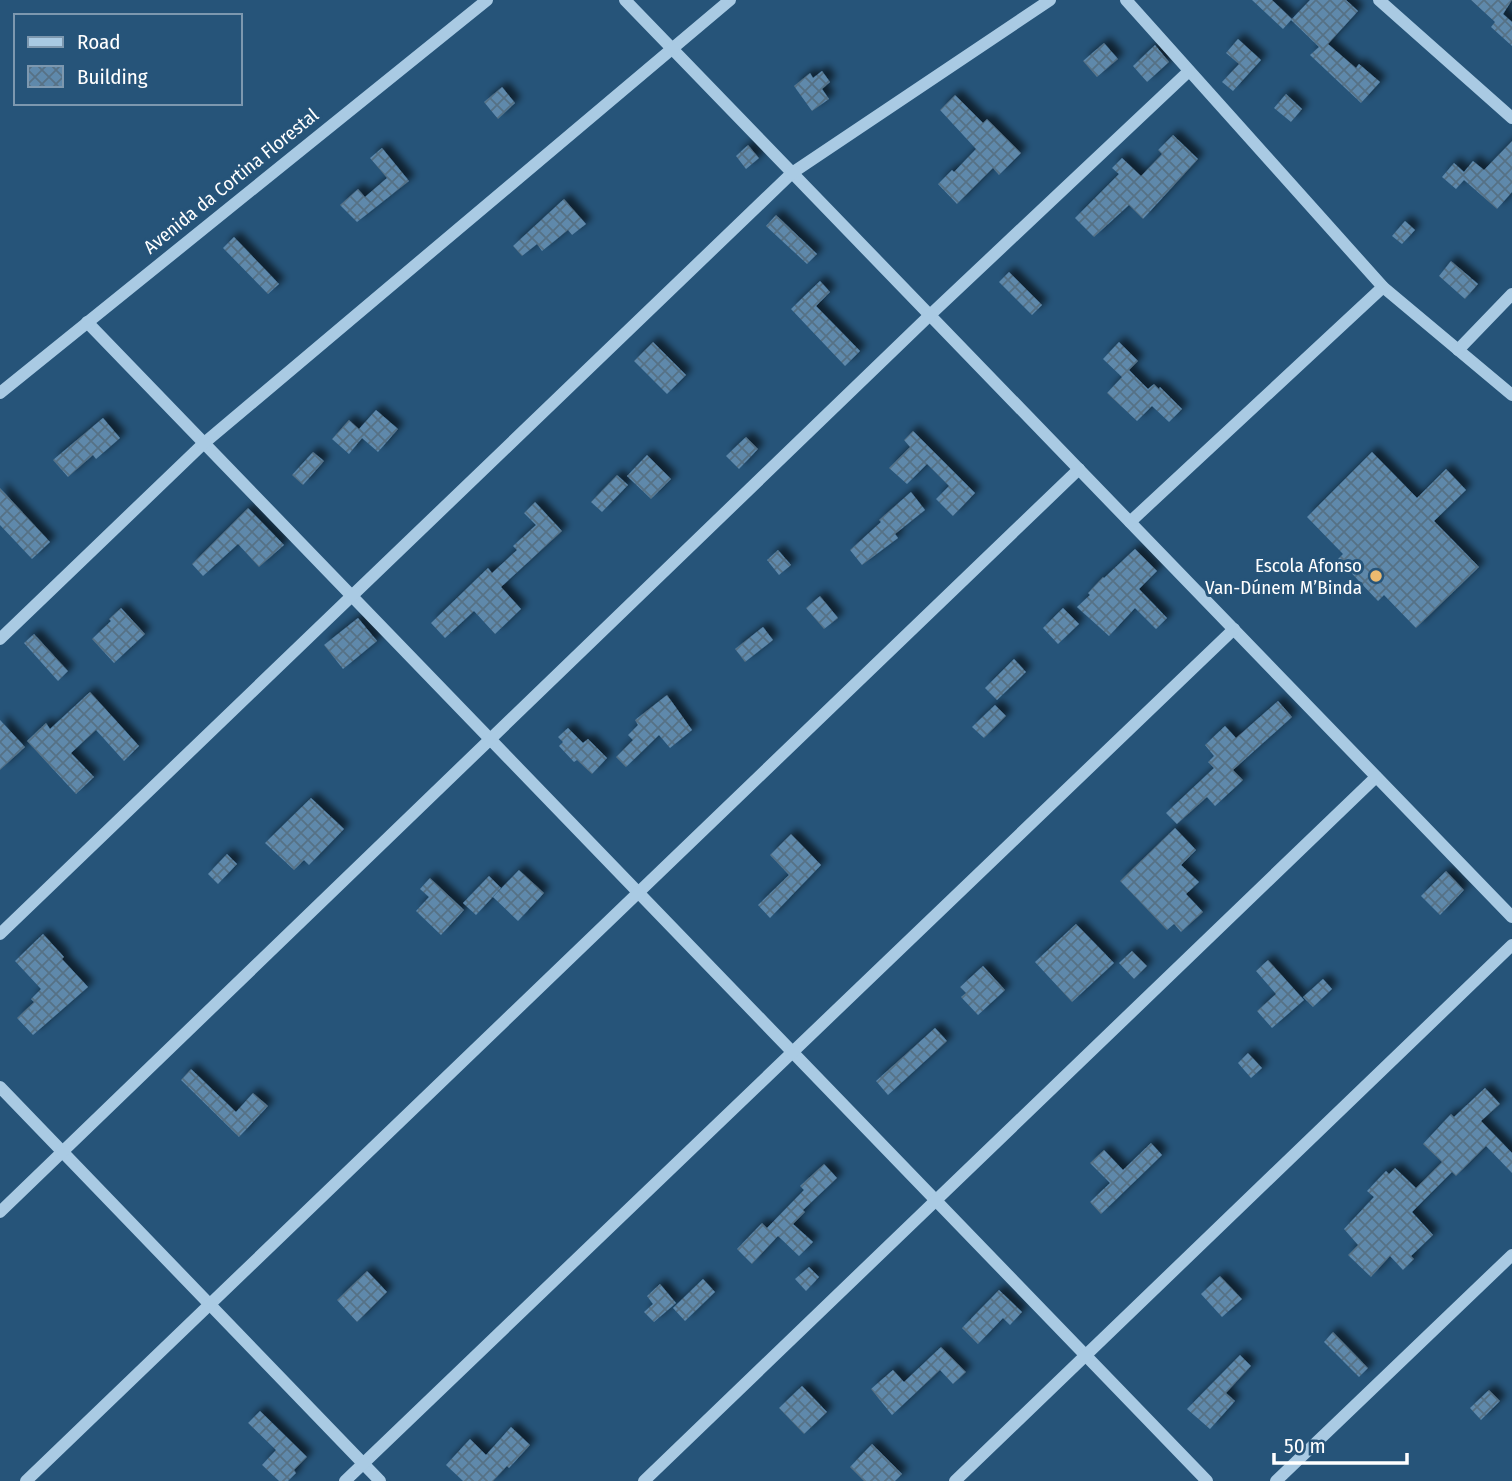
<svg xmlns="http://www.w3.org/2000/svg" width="1512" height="1481" font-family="'Fira Sans Condensed',sans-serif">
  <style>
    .building { fill: url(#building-cross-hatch); filter: url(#shadow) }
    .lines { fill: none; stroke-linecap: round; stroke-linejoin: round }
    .minor { stroke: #a9cae3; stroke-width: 12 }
    .poi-dot { fill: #ebba6f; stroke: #265479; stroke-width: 2.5 }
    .labels { text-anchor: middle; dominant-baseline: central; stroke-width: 6; stroke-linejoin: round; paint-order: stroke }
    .street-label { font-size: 19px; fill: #fff; stroke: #265479 }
    .poi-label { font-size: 19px; fill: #fff; stroke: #265479; text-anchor: end }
  </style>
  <defs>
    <pattern id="building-cross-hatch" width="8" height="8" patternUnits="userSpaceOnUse" patternTransform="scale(1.75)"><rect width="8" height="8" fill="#5f89ab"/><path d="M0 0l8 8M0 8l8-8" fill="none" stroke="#577185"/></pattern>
    <filter id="shadow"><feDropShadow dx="6" dy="-6" stdDeviation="3.5" flood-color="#0009"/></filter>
  </defs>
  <rect width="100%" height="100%" fill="#265479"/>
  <g class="building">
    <polygon points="1252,0 1272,0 1292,19 1283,29"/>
    <polygon points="1310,0 1346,0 1358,11 1328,44 1356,68 1359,64 1380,82 1361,103 1310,55 1319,47 1291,20"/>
    <polygon points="1471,0 1512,0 1503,14 1512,22 1512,46 1491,27 1495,22"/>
    <polygon points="1238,39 1261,60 1233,91 1222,82 1239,64 1226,53"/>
    <polygon points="1104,43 1118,59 1097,77 1083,61"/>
    <polygon points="1155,45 1169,62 1147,82 1133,66"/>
    <polygon points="822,71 830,82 822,89 829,99 812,111 794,86 810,73 813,78"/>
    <polygon points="502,87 515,103 498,119 484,102"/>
    <polygon points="1286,94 1302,109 1291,122 1274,108"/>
    <polygon points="955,95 983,123 987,119 1021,153 999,175 993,168 957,204 938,184 952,170 954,172 976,149 940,110"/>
    <polygon points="1173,135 1198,159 1143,219 1129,205 1094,237 1075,218 1119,174 1112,168 1122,158 1141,176 1162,154 1158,150"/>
    <polygon points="1512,141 1512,192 1497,209 1464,180 1456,189 1442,177 1454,163 1464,172 1473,161 1484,170"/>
    <polygon points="748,145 759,158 746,169 736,156"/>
    <polygon points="382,148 409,181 357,222 340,205 358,189 365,197 387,178 370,158"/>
    <polygon points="564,199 586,224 572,235 568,230 542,251 537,244 522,256 513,246"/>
    <polygon points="776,215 817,254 807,264 766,226"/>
    <polygon points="1405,221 1415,230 1402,244 1392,236"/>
    <polygon points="234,237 279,284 268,294 223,248"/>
    <polygon points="1451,261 1478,284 1465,299 1439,276"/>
    <polygon points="1009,272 1042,305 1032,315 999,282"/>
    <polygon points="820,281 830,292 816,306 860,351 845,366 791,309"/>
    <polygon points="653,342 686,375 667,394 634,361"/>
    <polygon points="1119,342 1138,361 1126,373 1129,370 1148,389 1154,384 1159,389 1160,387 1182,409 1169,422 1152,406 1137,421 1107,393 1122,377 1103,359"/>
    <polygon points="376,410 398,429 378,452 362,438 349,454 332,439 349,420 359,429"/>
    <polygon points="103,418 120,438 96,459 93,455 68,477 53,460"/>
    <polygon points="913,431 975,493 953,516 936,499 949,486 927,464 907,484 889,468 910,447 904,440"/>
    <polygon points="746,437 758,449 739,469 726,456"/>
    <polygon points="313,452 324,461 303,485 292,475"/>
    <polygon points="1372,452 1417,498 1446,469 1466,490 1434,521 1479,567 1416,628 1384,595 1378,601 1338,559 1343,554 1307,517"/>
    <polygon points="647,455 671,479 651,499 627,476"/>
    <polygon points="617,475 628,485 602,512 591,502"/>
    <polygon points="0,488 50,542 32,559 0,525"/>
    <polygon points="911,492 925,510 895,534 898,538 862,565 850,550 881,522 879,520"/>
    <polygon points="535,502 562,531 501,587 521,609 495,634 474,611 445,638 431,623 488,568 492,573 517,550 513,546 536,525 524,513"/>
    <polygon points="248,508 284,545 259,567 238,544 203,576 192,564"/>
    <polygon points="1135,549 1157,571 1139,589 1167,618 1156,629 1135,608 1109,636 1077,607 1090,595 1088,593 1103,577 1104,578"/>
    <polygon points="778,550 791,565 779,575 767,560"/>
    <polygon points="820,596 838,618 824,629 806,608"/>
    <polygon points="121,608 145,634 114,663 92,639 111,621 109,619"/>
    <polygon points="1063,608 1079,624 1058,644 1043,628"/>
    <polygon points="358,618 377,641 343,669 324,645"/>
    <polygon points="763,627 773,640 745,662 735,649"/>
    <polygon points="34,634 68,671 58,681 24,643"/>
    <polygon points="1014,659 1026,672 997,700 985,688"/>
    <polygon points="90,692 139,746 124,761 96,730 71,753 94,777 76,794 27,741 46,723 50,729"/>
    <polygon points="667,695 692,730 670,748 659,735 626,767 616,757 633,740 628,735 638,725 635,720"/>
    <polygon points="1278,701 1292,717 1233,770 1243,780 1215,806 1207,797 1177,824 1166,813 1214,768 1208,762 1214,756 1205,745 1225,726 1236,738"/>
    <polygon points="995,705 1006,716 984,738 972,727"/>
    <polygon points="0,720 25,747 0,770"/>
    <polygon points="568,728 583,743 588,739 607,758 592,774 577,760 574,762 559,746 563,742 558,737"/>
    <polygon points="311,798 344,829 309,865 304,860 294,870 265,843"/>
    <polygon points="1175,828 1196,850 1181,865 1199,882 1186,894 1203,912 1181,932 1174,924 1167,930 1120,881"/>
    <polygon points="791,834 821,865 770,918 758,905 789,875 770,855"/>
    <polygon points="227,854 237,864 218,884 208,874"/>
    <polygon points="519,870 544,893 518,921 493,897"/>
    <polygon points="1446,871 1464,890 1440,915 1421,896"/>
    <polygon points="489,876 501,888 476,915 463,903"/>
    <polygon points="430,878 464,910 441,935 416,911 429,897 420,889"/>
    <polygon points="1076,924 1114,963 1072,1002 1035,962"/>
    <polygon points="43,934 64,957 62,959 88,987 33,1035 17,1018 34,1002 31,999 41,989 15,961"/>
    <polygon points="1132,951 1147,966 1134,979 1119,963"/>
    <polygon points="1268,960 1304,1000 1272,1028 1257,1011 1276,994 1256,971"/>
    <polygon points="983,966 1005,990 978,1015 961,997 966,993 960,987"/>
    <polygon points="1323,979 1332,989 1313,1007 1303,997"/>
    <polygon points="935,1028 947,1041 888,1095 876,1081"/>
    <polygon points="1248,1053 1262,1068 1251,1078 1238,1063"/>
    <polygon points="191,1069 236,1112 253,1093 268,1106 239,1137 181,1080"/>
    <polygon points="1485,1088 1500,1104 1481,1121 1512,1153 1512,1173 1486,1146 1456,1176 1452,1172 1412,1212 1433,1235 1411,1256 1414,1259 1403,1270 1390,1256 1371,1277 1348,1255 1358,1245 1344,1229 1374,1197 1367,1191 1386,1171 1389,1174 1395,1168 1416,1188 1442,1162 1423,1144 1451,1114 1454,1117"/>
    <polygon points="1151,1143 1162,1155 1101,1214 1090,1202 1110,1183 1090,1163 1104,1150 1123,1170"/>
    <polygon points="824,1164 837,1178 803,1210 805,1212 793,1224 813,1242 799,1256 778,1236 752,1264 737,1249 762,1223 767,1228 804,1190 800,1186"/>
    <polygon points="809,1267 819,1277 806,1291 795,1279"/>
    <polygon points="367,1271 387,1292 357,1322 337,1300"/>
    <polygon points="1220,1276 1242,1299 1222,1317 1201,1294"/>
    <polygon points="703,1279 715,1292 685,1321 673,1308"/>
    <polygon points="660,1284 676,1303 654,1322 644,1312 653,1304 647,1296"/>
    <polygon points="999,1290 1022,1312 1010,1325 1003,1318 978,1344 962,1328"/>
    <polygon points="1333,1332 1368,1368 1359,1377 1324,1342"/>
    <polygon points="941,1347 966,1372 953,1384 940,1370 892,1415 871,1389 893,1370 904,1382"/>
    <polygon points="1240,1355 1251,1366 1226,1393 1235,1401 1210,1429 1187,1409"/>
    <polygon points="802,1386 827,1412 804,1434 779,1408"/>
    <polygon points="1489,1390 1500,1401 1481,1420 1470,1408"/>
    <polygon points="260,1411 307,1457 294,1470 296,1473 288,1481 279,1481 262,1465 276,1450 248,1423"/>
    <polygon points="511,1427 530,1445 509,1468 507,1466 493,1481 463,1481 446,1465 470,1439 486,1455"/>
    <polygon points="872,1444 902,1474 895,1481 864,1481 850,1467"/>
  </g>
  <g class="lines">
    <g class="minor">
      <polyline points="625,0 1512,917"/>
      <polyline points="1126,0 1383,287 1512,395"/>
      <polyline points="1379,0 1512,118"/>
      <polyline points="87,322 1207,1481"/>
      <polyline points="1458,350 1512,294"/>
      <polyline points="0,393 487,0"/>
      <polyline points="1130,522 1383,287"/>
      <polyline points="0,639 203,444 730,0"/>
      <polyline points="0,934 792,173 1050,0"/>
      <polyline points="0,1087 380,1481"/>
      <polyline points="0,1212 930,315 1189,71"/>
      <polyline points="26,1481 1079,469"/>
      <polyline points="345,1481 1234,629"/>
      <polyline points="644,1481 1376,777"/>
      <polyline points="955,1481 1512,945"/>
      <polyline points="1276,1481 1512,1255"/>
    </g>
  </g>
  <circle class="poi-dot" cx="1376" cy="576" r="7"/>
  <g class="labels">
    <g class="street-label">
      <text transform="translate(231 181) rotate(-39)">Avenida da Cortina Florestal</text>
    </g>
    <g class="poi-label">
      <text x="1362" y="565">Escola Afonso<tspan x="1362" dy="22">Van-Dúnem M’Binda</tspan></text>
    </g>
  </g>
  <rect x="14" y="14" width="228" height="91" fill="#265479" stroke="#7d98af" stroke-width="2"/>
  <rect x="28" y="37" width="35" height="10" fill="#a9cae3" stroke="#7d98af" stroke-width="2"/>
  <text x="77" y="49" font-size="21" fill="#ffffff">Road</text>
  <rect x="28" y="66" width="35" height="21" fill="url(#building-cross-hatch)" stroke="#7d98af" stroke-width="2"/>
  <text x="77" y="84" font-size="21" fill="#ffffff">Building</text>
  <path d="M1274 1453v10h133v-10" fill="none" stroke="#ffffff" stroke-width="3.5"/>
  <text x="1284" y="1453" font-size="21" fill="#ffffff" stroke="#265479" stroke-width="5" paint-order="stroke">50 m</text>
</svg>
